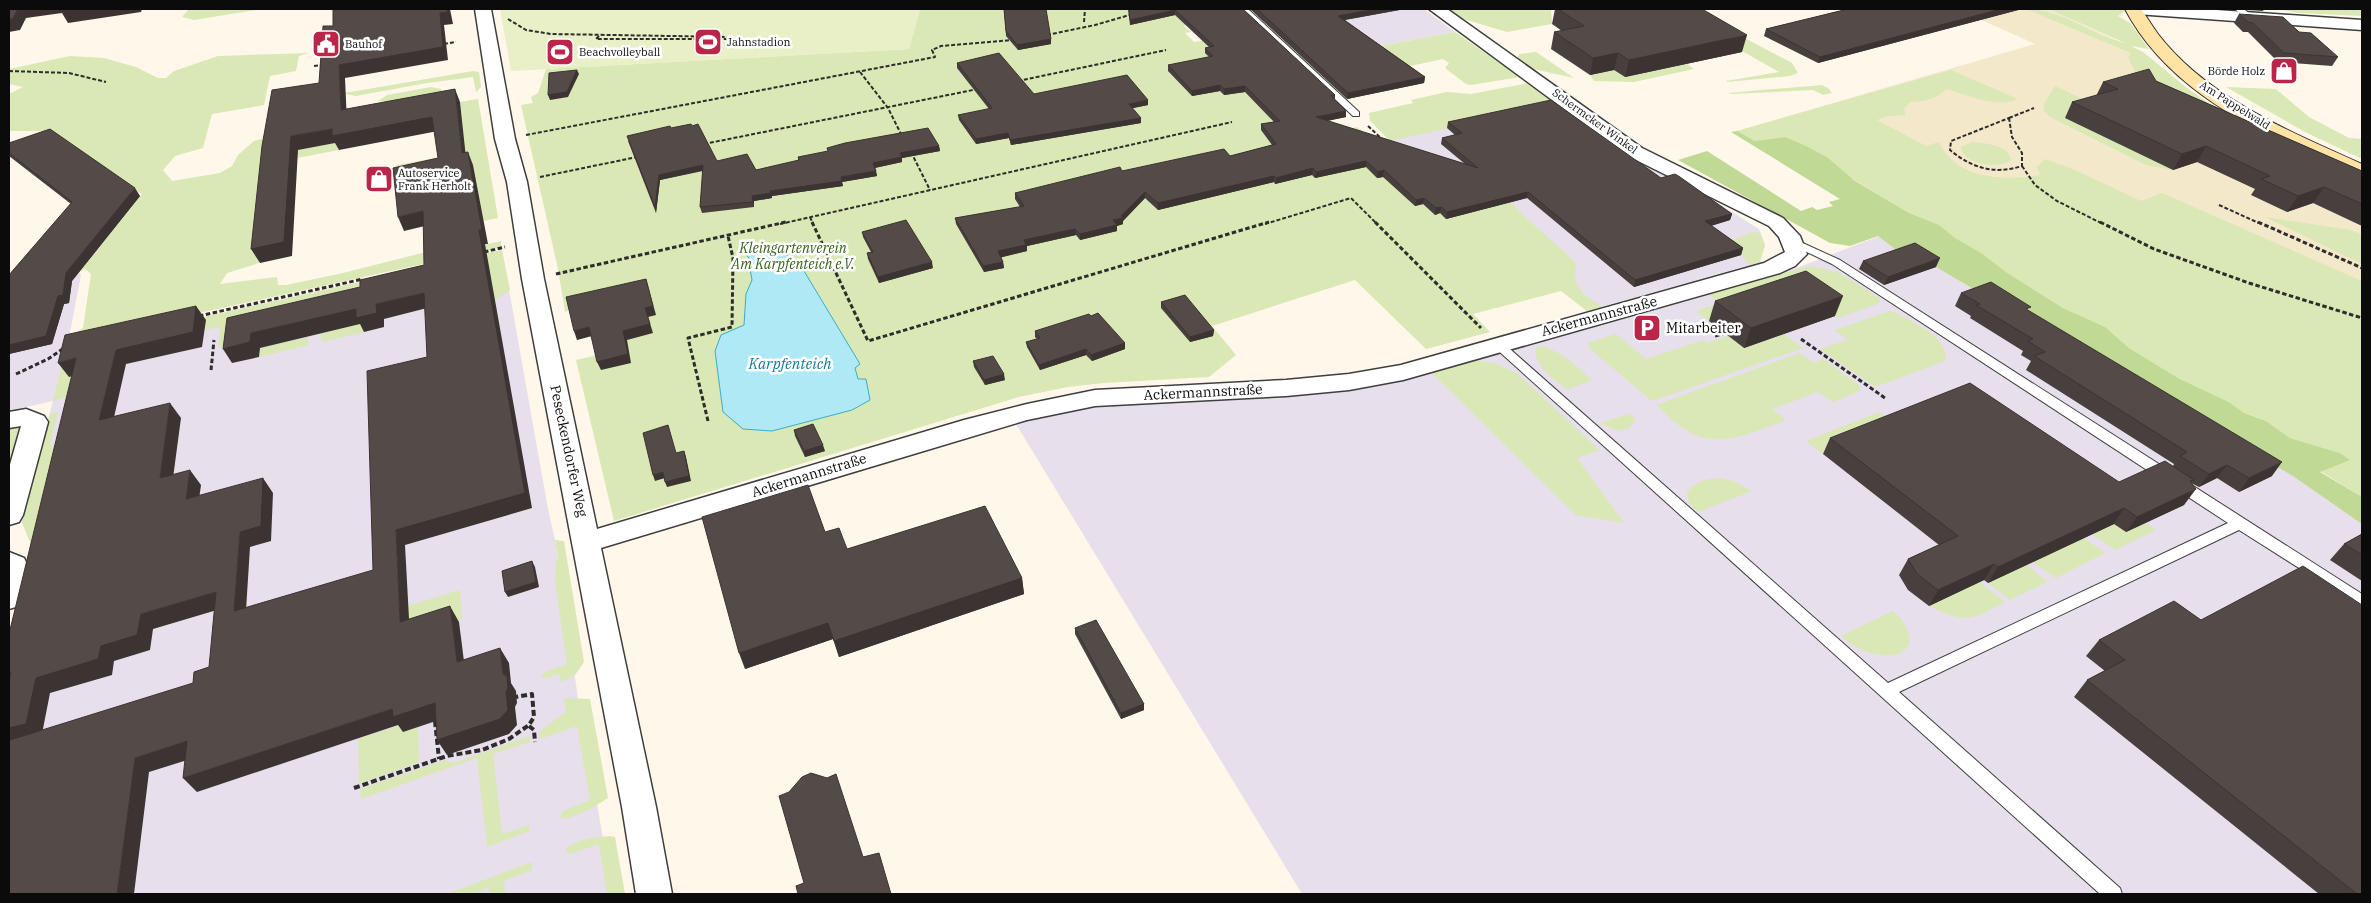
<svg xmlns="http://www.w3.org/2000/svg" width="2371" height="903" font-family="'IBM Plex Serif',serif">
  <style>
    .industrial { fill: #e7dfeb }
    .farmland { fill: #f4e8cb }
    .green { fill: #d9e8b5 }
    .forest { fill: #c0d994 }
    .pitch { fill: #e9efc6 }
    .water { fill: #afe9f6; stroke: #37aecc }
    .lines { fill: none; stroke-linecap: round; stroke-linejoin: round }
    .lane-casing { stroke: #3e3e3e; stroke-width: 2 }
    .street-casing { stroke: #3e3e3e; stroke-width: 3 }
    .secondary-casing { stroke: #2d2d2d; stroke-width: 2 }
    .path-far2 { stroke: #2d2d2d; stroke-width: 2; stroke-dasharray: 4 2; stroke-linecap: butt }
    .path-far1 { stroke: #2d2d2d; stroke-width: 3; stroke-dasharray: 4.5 2.5; stroke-linecap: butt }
    .path { stroke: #2d2d2d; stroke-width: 4; stroke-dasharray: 6 3; stroke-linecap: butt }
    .lane { fill: #fff; fill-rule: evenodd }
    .street { fill: #fff; fill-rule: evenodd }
    .secondary { fill: #ffe3a5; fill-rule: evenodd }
    .wall { fill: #48403e }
    .shaded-wall { fill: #3b3432 }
    .building { fill: #544a48; stroke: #3b3432 }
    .labels { text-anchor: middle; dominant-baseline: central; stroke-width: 5; stroke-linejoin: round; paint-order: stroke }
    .far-poi-label { font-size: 11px; fill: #0b0b0b; stroke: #fff; text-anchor: start }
    .far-street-label { font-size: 11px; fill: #0b0b0b; stroke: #fff }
    .park-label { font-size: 14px; font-style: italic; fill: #39621d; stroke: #fff }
    .street-label { font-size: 14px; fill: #0b0b0b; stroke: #fff }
    .poi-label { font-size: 14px; fill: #0b0b0b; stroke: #fff; text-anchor: start }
    .water-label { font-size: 15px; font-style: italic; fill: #167b9c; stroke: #fff }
  </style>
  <rect width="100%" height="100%" fill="#fff7ea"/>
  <g class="industrial">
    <polygon points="1251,9 1424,9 1455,32 1306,60"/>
    <polygon points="1558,103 1759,229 1765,245 1760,262 1587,311 1377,142"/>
    <polygon points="1900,228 2362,497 2362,894 1302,894 1016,424 1022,420 1087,406 1240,398 1380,385 1799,267"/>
    <polygon points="502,250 548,509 555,540 578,698 613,894 9,894 9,762 17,727 33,549 21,520 53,401 9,411 9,279 79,272 81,275 67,348"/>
  </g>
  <polygon class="farmland" points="1957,9 2048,9 2143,52 2188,89 2223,113 2362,183 2362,454 1737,131 2035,44"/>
  <g class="green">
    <path d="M185,9C211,9 237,9 263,9L194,20L182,17L188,10Z"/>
    <path d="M920,9H1181L1186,25L1184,26L1191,32L1185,33L1194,42L1213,39L1324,114L1341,131L1357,127L1377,142L1511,202C1530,225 1556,241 1576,264C1572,290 1583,294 1603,307L1587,311L1561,291L1473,314L1490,332L1426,349L1355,280L1212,326L1236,355L1209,377L1104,383L1068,387L1019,397L614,521L576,360L606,353L604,333L577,340L570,310L565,312L558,269L521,105L533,103L531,97L538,93L546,69L909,49Z"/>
    <polygon points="1447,9 1551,9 1552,24 1507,32 1460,18"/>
    <path d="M2026,9C2062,9 2091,35 2125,43L2048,9H2124L2125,11L2118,16L2130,23L2149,49L2131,46L2143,52L2188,89L2223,113L2138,77L2128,58L2131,53Z"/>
    <polygon points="2278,9 2362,9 2362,16 2298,13"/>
    <polygon points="1720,25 1792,63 1798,73 1790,76 1727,82 1726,81 1779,72 1705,30"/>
    <polygon points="1455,32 1520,77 1471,85 1466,84 1445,68 1449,63 1443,59 1341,81 1306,60"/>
    <polygon points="1536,52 1574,78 1529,68 1517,60 1519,54"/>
    <polygon points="309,53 299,56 296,71 270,76 264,105 212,114 203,148 175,156 163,170 172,181 220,173 232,166 238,155 254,141 284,133 269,159 259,263 227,273 220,284 277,277 278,285 286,285 343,273 430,251 430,257 501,241 501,247 75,340 72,335 83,328 91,274 85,269 63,280 9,291 9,273 79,272 142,194 116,180 55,136 40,131 9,131 9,94 23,87 9,84 9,69 70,56 104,58 136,67 158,78 166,78 174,71 218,56"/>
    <polygon points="1687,64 1694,69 1634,82 1594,81 1590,75 1614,70 1625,77"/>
    <path d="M1951,70L2018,99C1996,109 1969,95 1946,89C1937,99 1923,102 1910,102L1904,109L1906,115L1888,116L1877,120L1926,146L1939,142C1956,180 2005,181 2040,175L2037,167L2045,159L2075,170L2141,201L2162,193L2362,281V497L2320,471L2340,453L2290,438L2266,421L2244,413L2229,402L2180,379L2129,348L2104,327L2063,308L2006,272L1981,253L1955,238L1939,225L1909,213L1785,137L1755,141L1737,131Z"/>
    <polygon points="473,71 479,72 481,87 476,92 473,77 427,83 356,96 346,94 327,96"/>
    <polygon points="1528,83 1556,104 1390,141 1370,121 1369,113 1413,103 1411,100 1447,92 1471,94"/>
    <polygon points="1822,85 1828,88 1832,93 1823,95 1813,90 1732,94 1728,93"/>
    <polygon points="2055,86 2091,103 2173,170 2146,165 2050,117 2044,110 2044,104"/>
    <polygon points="431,87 441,89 443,96 388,102 378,101 387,95"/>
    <polygon points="2226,87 2276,89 2309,117 2349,138 2362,139 2362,159 2305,132"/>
    <polygon points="478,99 498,218 483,221 399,181 396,165 442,157 464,141 460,102"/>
    <polygon points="338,142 339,150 297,158 297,150"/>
    <path d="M1972,142C1984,143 2010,145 2011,160C2000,170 1962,164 1961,147Z"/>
    <polygon points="2265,217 2351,230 2362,235 2362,264"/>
    <polygon points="1753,232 1760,233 1765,245 1760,262 1750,265 1742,256 1725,243"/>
    <polygon points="502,250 510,290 495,300 449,303 218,347 220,327 204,330 205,320 72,376 67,397 53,401 66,348"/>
    <polygon points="1810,266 1838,272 1878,297 1880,301 1877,304 1839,318 1798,291 1709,321 1696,311 1720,303 1707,293"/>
    <path d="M1890,311L1897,313C1913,323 1951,338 1945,361L1875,387L1820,349L1848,340L1835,330Z"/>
    <polygon points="363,323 364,332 322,342 320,334"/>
    <polygon points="1616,334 1646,359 1704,340 1708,343 1728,336 1744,348 1784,334 1803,348 1652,401 1590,349 1588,343"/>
    <polygon points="308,337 308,345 259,357 260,348"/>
    <path d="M1540,346C1562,351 1576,366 1592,380L1567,390C1555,379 1532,365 1536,347Z"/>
    <path d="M1800,353L1814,363L1823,359L1859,385L1860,391L1833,402L1818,392L1772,409L1786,420C1752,432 1716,452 1683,428C1673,422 1665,413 1656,405Z"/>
    <polygon points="1471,359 1497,364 1518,374 1599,450 1577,458 1624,523 1576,515 1429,370"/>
    <polygon points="58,412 50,445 69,445 33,549 21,520 50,414"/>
    <polygon points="1879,412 1897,424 1823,454 1806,441"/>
    <polygon points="1631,413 1635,421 1628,429 1615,430 1600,423"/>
    <polygon points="16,425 23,426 11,469 9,469 9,426"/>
    <path d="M1720,478L1733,481L1752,491L1698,512L1689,503L1687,492C1697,481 1705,479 1720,478Z"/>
    <polygon points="2146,523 2156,530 2115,550 2092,534 2114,524 2126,532"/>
    <polygon points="2084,538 2105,553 2056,578 2032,562"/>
    <polygon points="555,540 564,541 584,662 575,675 561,682 559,674 546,678 541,677 545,672 567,664 555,582 556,561 558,559"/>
    <polygon points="2027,565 2047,582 2010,600 1988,583"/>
    <path d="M1979,582L2005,602C1969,621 1968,624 1929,606Z"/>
    <polygon points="460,590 462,619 395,642 241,656"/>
    <path d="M1893,611C1920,635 1913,662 1875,654C1862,652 1851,644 1841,636Z"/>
    <polygon points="564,698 590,699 608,798 589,810 565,819 560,817 563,811 590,800 577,726 540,739 539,732 566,712"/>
    <polygon points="403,724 403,732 418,727 419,762 359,784 358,739"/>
    <polygon points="530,736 530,742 493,754 502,834 529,825 530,831 487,847 477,758 361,799 360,789 445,760 453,763"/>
    <path d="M610,836L615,837L625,894H607L599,844L570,854L565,851C571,839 598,837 610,836Z"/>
    <polygon points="532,862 532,870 504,881 505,894 490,894 489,888 473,894 447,894"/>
  </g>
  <polygon class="forest" points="1737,131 1755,141 1785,137 1808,147 1828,158 1855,181 1909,213 1939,225 1955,238 1981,253 2006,272 2063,308 2105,327 2129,348 2180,379 2229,402 2244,413 2266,421 2290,438 2340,453 2350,460 2320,472 2362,497 2362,524 2293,476 1907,250 1895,249 1878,236 1850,246 1830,243 1678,160 1707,151 1801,211 1812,207 1817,210 1833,206 1829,202 1840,199 1731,132"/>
  <polygon class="pitch" points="500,9 920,9 909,49 511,71"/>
  <polygon class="water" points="754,249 769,255 784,253 801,266 860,364 855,368 858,379 866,379 870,400 852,410 772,431 743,429 723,412 715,351 721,335 744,325 746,294 752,280 750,269 753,263 744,252"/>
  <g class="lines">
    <defs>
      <g id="lane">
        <polygon points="1239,9 1248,9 1359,112 1359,116 1353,116"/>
        <polygon points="2235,9 2244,9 2253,17 2246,19"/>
        <polygon points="1794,239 1840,260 2362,594 2362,608 2239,530 1899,692 2120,888 2122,894 2100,894 1492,345 1494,342 1502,342 1888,683 2228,523 1832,264 1790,244 1790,240"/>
      </g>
      <g id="street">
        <polygon points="475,9 491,9 515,139 527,182 544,279 597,529 964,420 1027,404 1095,390 1286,380 1349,374 1401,365 1764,263 1785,252 1779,237 1769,226 1628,156 1429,9 1447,9 1642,148 1783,218 1800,236 1807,254 1795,266 1780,273 1403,380 1349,390 1286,396 1095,406 1027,420 601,548 656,807 672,894 636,894 622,807 522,279 507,182 495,139"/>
        <polygon points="2128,9 2202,9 2362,20 2362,30 2136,14 2130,12"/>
        <polygon points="26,409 44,416 48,422 23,515 19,522 9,525 9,468 21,426 9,428 9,412"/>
        <polygon points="9,552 24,558 30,570 24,598 19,606 9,609"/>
      </g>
      <path id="secondary" d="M2125,9H2141C2147,17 2152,26 2158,34C2207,98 2291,132 2362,164V178C2343,174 2324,162 2306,154C2236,121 2162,80 2125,9Z"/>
    </defs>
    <use href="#lane" class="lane-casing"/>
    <use href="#street" class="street-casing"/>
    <use href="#secondary" class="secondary-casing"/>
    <g class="path-far2">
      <polyline points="508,19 526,30 551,34 732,37"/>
      <polyline points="1084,22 1085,9"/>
      <polyline points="1047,35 1095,25 1133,14"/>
      <polyline points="599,36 596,39 729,39"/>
      <polyline points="444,44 456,42"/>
      <polyline points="314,66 322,65"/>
      <polyline points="9,71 69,73 106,82"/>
      <polyline points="860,72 888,108 902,136"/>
      <polyline points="1018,81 1166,50"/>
      <path d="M2009,118L2012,137L2022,153V166C1994,175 1972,168 1950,150L1951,141Z"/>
      <polyline points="2009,118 2034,108"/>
      <polyline points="1368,126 1383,140"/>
      <polyline points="526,135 935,57 932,50 941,46 1013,40"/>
      <polyline points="704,144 978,89"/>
      <polyline points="911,152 930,190"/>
      <polyline points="2022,166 2035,185 2057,201 2103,224"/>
      <polyline points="540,177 637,157"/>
      <polyline points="2219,205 2261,224"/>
      <polyline points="810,217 813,224"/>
      <polyline points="780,224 1232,122"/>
      <polyline points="1265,224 1351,198 1377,224"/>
    </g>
    <g class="path-far1">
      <polyline points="812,222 868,341 1269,222"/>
      <polyline points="1375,222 1481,328"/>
      <polyline points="2100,222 2154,249 2249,283 2362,318"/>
      <polyline points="2258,222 2362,268"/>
      <polyline points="484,252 505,247"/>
      <polyline points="556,274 786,222"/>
      <polyline points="199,316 363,279"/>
      <polyline points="1715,336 1725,333"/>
      <polyline points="1801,339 1885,398"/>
      <polyline points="211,370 214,340"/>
      <polyline points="16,374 48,359 64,348"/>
      <polyline points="708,421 688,338 732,327 733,258 728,236"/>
    </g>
    <g class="path">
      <polyline points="435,721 439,759"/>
      <polyline points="529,726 534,730 535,742"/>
      <polyline points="354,788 447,756 482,750 509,739 529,725 534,717 532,694 516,697"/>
    </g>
    <use href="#lane" class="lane"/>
    <use href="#street" class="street"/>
    <use href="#secondary" class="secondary"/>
  </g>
  <g class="wall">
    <polygon points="1004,9 1051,39 1051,44 1018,50 1006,36"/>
    <polygon points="1128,9 1243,9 1335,95 1335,100 1346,111 1346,117 1327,121 1465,164 1441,144 1442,138 1455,135 1447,128 1448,122 1661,178 1732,214 1730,220 1711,226 1743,248 1741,255 1634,287 1527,198 1446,219 1440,213 1435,215 1423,204 1415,206 1383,177 1377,178 1366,167 1315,178 1312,175 1275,184 1274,182 1158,210 1145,198 1123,221 1123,224 1117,226 1117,231 1080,240 1076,235 1027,246 1027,251 1001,257 1003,262 1004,268 984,272 956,224 955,218 1020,207 1015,199 1015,193 1122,171 1230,156 1272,145 1261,130 1261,124 1274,122 1245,92 1224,95 1220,91 1192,96 1168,71 1168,65 1209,57 1205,53 1205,48 1209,47 1175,15 1130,25"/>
    <polygon points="1250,9 1405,9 1345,20 1425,77 1424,83 1347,99"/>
    <polygon points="1555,9 1702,9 1742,52 1625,77 1614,70 1590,75 1551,49 1554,32 1562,31 1552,24"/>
    <polygon points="1848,9 2022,9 1818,63 1764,36 1766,29"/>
    <polygon points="2246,9 2264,9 2263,11 2248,10"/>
    <polygon points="2239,14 2299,32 2338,57 2332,66 2278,62 2248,32 2243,32 2234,23"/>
    <polygon points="957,63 1034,94 1148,105 1132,108 1141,123 1011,145 1009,138 976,144 959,120 958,115 989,109 957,68"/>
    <polygon points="2156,81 2362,171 2362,226 2313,203 2287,212 2251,195 2255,189 2197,162 2173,170 2065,118 2072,102 2096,96 2103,82"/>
    <polygon points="671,128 717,161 756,170 798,161 798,157 939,146 940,151 902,158 902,162 875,168 877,176 842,182 843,186 772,196 772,198 754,201 754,207 702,213 700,207 703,171 660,180 656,213 628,141"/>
    <polygon points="9,143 140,196 72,281 69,303 64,304 52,344 9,354 9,275 71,204 9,156"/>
    <polygon points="862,232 933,268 879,283 868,259 867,253 871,252 863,237"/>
    <polygon points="1863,261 1936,267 1884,285 1859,269"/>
    <polygon points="1961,293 2029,311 2272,476 2239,492 2217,478 2199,487 2191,483 2184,505 2126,532 2114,524 1988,583 1984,580 1929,606 1908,590 1899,575 1908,559 1939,545 1823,454 1830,438 2119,482 2173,466 2174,464 2026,370 2031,361 2021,355 2023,351 1970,318 1971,316 1955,306"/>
    <polygon points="1715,301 1835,316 1744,348 1709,321"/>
    <polygon points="1161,302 1214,330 1213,336 1190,342 1161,308"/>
    <polygon points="1035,331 1125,343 1125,349 1092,361 1086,355 1040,370 1027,347 1026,342 1037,339 1035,337"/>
    <polygon points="973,361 1005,380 985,385 974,367"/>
    <polygon points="794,430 825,451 805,457 795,436"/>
    <polygon points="825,532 847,549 1022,578 1024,594 839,657 833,639 745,669"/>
    <polygon points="2362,534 2362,581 2330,560 2344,544"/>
    <polygon points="2201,620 2362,894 2319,894 2074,697 2087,680 2105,671 2086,656 2099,640"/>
    <polygon points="1075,628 1144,704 1144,710 1121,719 1075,634"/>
  </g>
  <g class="shaded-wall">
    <polygon points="18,9 142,9 141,12 68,23 62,13 26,18 20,30 9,32 9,19"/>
    <polygon points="447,9 450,9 453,24 444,25 448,60 345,78 347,123 341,110 339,65"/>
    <polygon points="1376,9 1405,9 1338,21 1338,16"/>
    <polygon points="2001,9 2022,9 1818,63 1820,57"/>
    <polygon points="1175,10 1175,15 1130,25 1130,20"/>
    <polygon points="1747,35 1742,52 1625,77 1629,60"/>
    <polygon points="1051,39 1051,44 1018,50 1017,45"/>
    <polygon points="1618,53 1614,70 1590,75 1593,58"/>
    <polygon points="577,70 579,74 568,97 550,100 548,95"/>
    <polygon points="1425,77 1424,83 1347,99 1348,93"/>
    <polygon points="1220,85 1220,91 1192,96 1192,91"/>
    <polygon points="1245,86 1245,92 1224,95 1224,89"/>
    <polygon points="455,89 460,102 467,167 462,153"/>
    <polygon points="1148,100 1148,105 1129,109 1129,104"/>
    <polygon points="1346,111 1346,117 1316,123 1316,117"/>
    <polygon points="432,117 438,131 339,150 335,143 298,150 292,256 260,263 251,249 291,136 332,129"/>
    <polygon points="1141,118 1141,123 1011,145 1010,140"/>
    <polygon points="1008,133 1009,138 976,144 976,139"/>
    <polygon points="939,146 940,151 902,158 902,162 874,168 873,163 900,153"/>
    <polygon points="2206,146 2197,162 2173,170 2182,154"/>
    <polygon points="468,152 473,165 488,244 485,244 532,508 405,545 410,637 400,622 396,530 479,230"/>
    <polygon points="1366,161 1366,167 1315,178 1316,172"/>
    <polygon points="703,165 704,170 660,180 656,213 655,207 659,175"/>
    <polygon points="1313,168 1312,175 1275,184 1276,178"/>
    <polygon points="1384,170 1383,177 1377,178 1378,172"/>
    <polygon points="876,171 877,176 842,182 843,186 772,196 772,198 754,201 754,207 752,196 770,191 841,177"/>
    <polygon points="1274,176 1274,182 1158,210 1158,203"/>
    <polygon points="2324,187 2313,203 2287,212 2298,196"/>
    <polygon points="135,188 140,196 72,281 69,303 64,304 52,344 9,354 9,345"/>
    <polygon points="1145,192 1145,198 1123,221 1123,224 1117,226 1117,231 1080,240 1080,234 1113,220 1121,216"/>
    <polygon points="1528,192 1527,198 1446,219 1447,212"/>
    <polygon points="1424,198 1423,204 1415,206 1416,200"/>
    <polygon points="1441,207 1440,213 1435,215 1436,208"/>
    <polygon points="423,211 429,225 404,231 398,217"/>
    <polygon points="1732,214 1730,220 1703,228 1705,221"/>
    <polygon points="1075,229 1076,235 1027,246 1027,251 999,258 998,251 1024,240"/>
    <polygon points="1743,248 1741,255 1634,287 1635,280"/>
    <polygon points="1940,258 1936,267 1884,285 1888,277"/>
    <polygon points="932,262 933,268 879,283 878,277"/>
    <polygon points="1003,262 1004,268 984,272 983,266"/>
    <polygon points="646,279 656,315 648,317 653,333 627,340 631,363 601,370 597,362 623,331 645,308"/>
    <polygon points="424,293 431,307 384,319 384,327 364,332 360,324 260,348 259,357 232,363 223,349 251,333"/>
    <polygon points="1843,296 1835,316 1744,348 1751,328"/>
    <polygon points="196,306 206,320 202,347 126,364 110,435 99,420 116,350"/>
    <polygon points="589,327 592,336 577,340 574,331"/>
    <polygon points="1214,330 1213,336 1190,342 1190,337"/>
    <polygon points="1125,343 1125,349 1092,361 1091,355"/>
    <polygon points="1086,349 1086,355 1040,370 1039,365"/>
    <polygon points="76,358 87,372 69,377 58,363"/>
    <polygon points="1004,374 1005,380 985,385 984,380"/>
    <polygon points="170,403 181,418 171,493 160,478"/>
    <polygon points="823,445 825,451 805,457 804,451"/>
    <polygon points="684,451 686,457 691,481 667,487 665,482"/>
    <polygon points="2282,462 2272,476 2239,492 2249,478"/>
    <polygon points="2227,465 2217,478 2199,487 2209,474"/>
    <polygon points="190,470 201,485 197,514 186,499"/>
    <polygon points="663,472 665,478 655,481 653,475"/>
    <polygon points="263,478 273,493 271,541 250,547 245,626 234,611 240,532"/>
    <polygon points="2196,489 2184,505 2126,532 2137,517"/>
    <polygon points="2124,508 2114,524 1988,583 1998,567"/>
    <polygon points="532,561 535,567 539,587 508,597 505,592"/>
    <polygon points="1994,564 1984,580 1929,606 1938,590"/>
    <polygon points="1022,578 1024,594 839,657 834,641"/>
    <polygon points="216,592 227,607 153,629 150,650 114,661 112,675 50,693 41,739 9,743 9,728 36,678 101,646 141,614"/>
    <polygon points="450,606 459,622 466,677 457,662"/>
    <polygon points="828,623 833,639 745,669 739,653"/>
    <polygon points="500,648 509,663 511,683 516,691 517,703 515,707 517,725 509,734 447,755 437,740 503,674"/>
    <polygon points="11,672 9,686 9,673"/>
    <polygon points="435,703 445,718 403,732 398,725 197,792 183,778 392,709"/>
    <polygon points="1144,704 1144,710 1121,719 1121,713"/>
    <polygon points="187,741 200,756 149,772 134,894 117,894 135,758"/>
  </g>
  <g class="building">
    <polygon points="9,9 18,9 13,19 9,19"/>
    <polygon points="62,9 75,9 61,11"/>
    <polygon points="333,9 447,9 448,12 440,13 443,47 339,65 341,110 455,89 462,153 468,152 482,230 479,230 525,493 396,530 400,622 450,606 457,662 500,648 503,674 507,676 508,688 506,692 508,710 500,719 437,740 435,703 393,717 392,709 183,778 187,741 135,758 117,894 9,894 9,745 10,740 193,683 194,672 209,667 216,592 141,614 137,635 101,646 98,659 36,678 26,724 9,728 9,683 11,672 9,673 9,634 76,358 58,363 65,335 196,306 193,332 116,350 99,420 170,403 160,478 190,470 186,499 263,478 261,526 240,532 234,611 373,570 367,371 427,357 424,293 376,304 377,313 356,318 356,309 251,333 250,342 223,349 227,318 360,287 360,280 424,265 423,211 398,217 393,168 438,158 432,117 332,136 332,129 291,136 284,242 251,249 262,146 272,90 319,83 323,26 333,26"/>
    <polygon points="1004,9 1046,9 1051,39 1017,45 1006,31"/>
    <polygon points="1129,9 1243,9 1335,95 1331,96 1346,111 1316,117 1478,168 1442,138 1462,133 1448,122 1551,100 1661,178 1675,174 1680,177 1732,214 1705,221 1743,248 1635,280 1528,192 1447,212 1441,207 1436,208 1424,198 1416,200 1384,170 1378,172 1366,161 1316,172 1313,168 1276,178 1274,176 1158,203 1145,192 1121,216 1123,218 1113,220 1117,225 1080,234 1075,229 1024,240 1026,245 998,251 1003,262 983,266 955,218 1024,206 1015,193 1120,167 1122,171 1224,149 1230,156 1276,144 1261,124 1280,121 1245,86 1224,89 1220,85 1192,91 1168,65 1213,56 1205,48 1214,46 1175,10 1130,20"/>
    <polygon points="1257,9 1376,9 1338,16 1425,77 1348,93"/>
    <polygon points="1558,9 1702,9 1747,35 1629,60 1618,53 1593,58 1554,32 1584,26"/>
    <polygon points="1848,9 2001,9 1820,57 1766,29"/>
    <polygon points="2239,14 2283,17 2299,32 2311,33 2338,57 2284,53 2253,23 2248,22"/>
    <polygon points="999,53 1034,94 1127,75 1148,100 1129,104 1141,118 1010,140 1008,133 976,139 958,115 992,108 957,63"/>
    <polygon points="2149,69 2156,81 2362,171 2362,204 2324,187 2298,196 2261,179 2270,176 2206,146 2182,154 2072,102 2118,89 2103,82"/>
    <polygon points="577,70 567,92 548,95 549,73"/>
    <polygon points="691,124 692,126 698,124 717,161 747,154 756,170 799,160 798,157 828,151 827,148 845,143 928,128 939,146 900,153 902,157 873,163 876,171 841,177 842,181 770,191 771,193 752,196 753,202 700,207 703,165 659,175 655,207 627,136 670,126 671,128"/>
    <polygon points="50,129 135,188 66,273 63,295 58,296 46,336 9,345 9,275 72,202 9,153 9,143"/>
    <polygon points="906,220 932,262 878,277 867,253 873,252 862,232"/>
    <polygon points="1915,243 1940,258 1888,277 1863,261"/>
    <polygon points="1806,271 1843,296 1751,328 1715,301"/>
    <polygon points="646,279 653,306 645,308 650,324 623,331 628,354 597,362 589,327 574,331 566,297"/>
    <polygon points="1991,282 2031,307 2026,309 2282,462 2249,478 2227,465 2209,474 2180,456 2187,452 2034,356 2045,352 2028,341 2033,339 1976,305 1980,304 1961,293"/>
    <polygon points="1185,295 1214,330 1190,337 1161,302"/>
    <polygon points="1098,313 1125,343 1091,355 1086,349 1039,365 1026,342 1040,338 1035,331 1089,314 1091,316"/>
    <polygon points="993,356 1004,374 984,380 973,361"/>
    <polygon points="1970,383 2119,482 2165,461 2194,480 2190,481 2196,489 2137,517 2124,508 1998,567 1994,564 1938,590 1917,574 1908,559 1958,536 1830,438"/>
    <polygon points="813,424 823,445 804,451 794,430"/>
    <polygon points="668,425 676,453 684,451 689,476 665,482 663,472 653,475 643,433"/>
    <polygon points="808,485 825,532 839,528 847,549 985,506 1022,578 834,641 828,623 739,653 702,517"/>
    <polygon points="2362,534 2362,555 2344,544"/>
    <polygon points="532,561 536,582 505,592 502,571"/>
    <polygon points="2303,566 2362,605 2362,894 2357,894 2087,680 2125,660 2099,640 2174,601 2201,620"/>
    <polygon points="1096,620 1144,704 1121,713 1075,628"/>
    <polygon points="811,773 827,778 836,774 863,857 879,853 891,894 798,894 796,886 804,883 779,796 789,792 802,777"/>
  </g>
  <defs>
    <symbol id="stadium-square" viewBox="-11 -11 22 22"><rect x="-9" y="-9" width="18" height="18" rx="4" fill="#ba2549" stroke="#fff"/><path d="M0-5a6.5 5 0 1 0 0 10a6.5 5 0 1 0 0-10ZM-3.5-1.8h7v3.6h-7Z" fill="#fff"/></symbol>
    <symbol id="civic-square" viewBox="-11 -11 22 22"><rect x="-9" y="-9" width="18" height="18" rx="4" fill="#ba2549" stroke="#fff"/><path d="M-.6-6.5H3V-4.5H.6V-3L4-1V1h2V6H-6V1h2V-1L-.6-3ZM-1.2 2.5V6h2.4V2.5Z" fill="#fff"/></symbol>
    <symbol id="shop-square" viewBox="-11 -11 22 22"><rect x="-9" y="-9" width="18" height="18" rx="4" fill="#ba2549" stroke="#fff"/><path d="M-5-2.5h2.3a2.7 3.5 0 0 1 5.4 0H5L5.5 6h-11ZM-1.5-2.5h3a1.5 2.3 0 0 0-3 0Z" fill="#fff"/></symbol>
    <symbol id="parking-square" viewBox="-11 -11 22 22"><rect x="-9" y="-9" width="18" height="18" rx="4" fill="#ba2549" stroke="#fff"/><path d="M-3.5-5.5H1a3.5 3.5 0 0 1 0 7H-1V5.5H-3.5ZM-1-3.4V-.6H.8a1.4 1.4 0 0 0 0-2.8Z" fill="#fff"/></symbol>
  </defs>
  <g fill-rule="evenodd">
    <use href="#stadium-square" x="692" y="26" width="32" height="32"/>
    <use href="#civic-square" x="310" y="28" width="32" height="32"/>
    <use href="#stadium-square" x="544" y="36" width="32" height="32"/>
    <use href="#shop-square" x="2268" y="55" width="32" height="32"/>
    <use href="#shop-square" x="363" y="163" width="32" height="32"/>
    <use href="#parking-square" x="1631" y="312" width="32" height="32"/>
  </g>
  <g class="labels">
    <g class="far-poi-label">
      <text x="727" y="42">Jahnstadion</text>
      <text x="345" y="44">Bauhof</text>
      <text x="579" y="52">Beachvolleyball</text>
      <text x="2265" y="71" text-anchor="end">Börde Holz</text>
      <text x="398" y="173">Autoservice<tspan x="398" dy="13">Frank Herholt</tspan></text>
    </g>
    <g class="far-street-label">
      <text transform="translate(2235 105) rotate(32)">Am Pappelwald</text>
      <text transform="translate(1595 121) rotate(36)">Schermcker Winkel</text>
    </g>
    <g class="park-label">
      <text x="793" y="248">Kleingartenverein<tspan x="793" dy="16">Am Karpfenteich e.V.</tspan></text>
    </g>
    <g class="street-label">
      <text transform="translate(1599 316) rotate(-15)">Ackermannstraße</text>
      <text transform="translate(1203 392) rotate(-3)">Ackermannstraße</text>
      <text transform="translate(569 451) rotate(78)">Peseckendorfer Weg</text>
      <text transform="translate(809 475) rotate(-17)">Ackermannstraße</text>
    </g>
    <g class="poi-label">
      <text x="1666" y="328">Mitarbeiter</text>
    </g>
    <g class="water-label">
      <text x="790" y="363">Karpfenteich</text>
    </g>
  </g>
  <rect width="2371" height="903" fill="none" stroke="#0b0b0b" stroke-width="20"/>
</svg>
